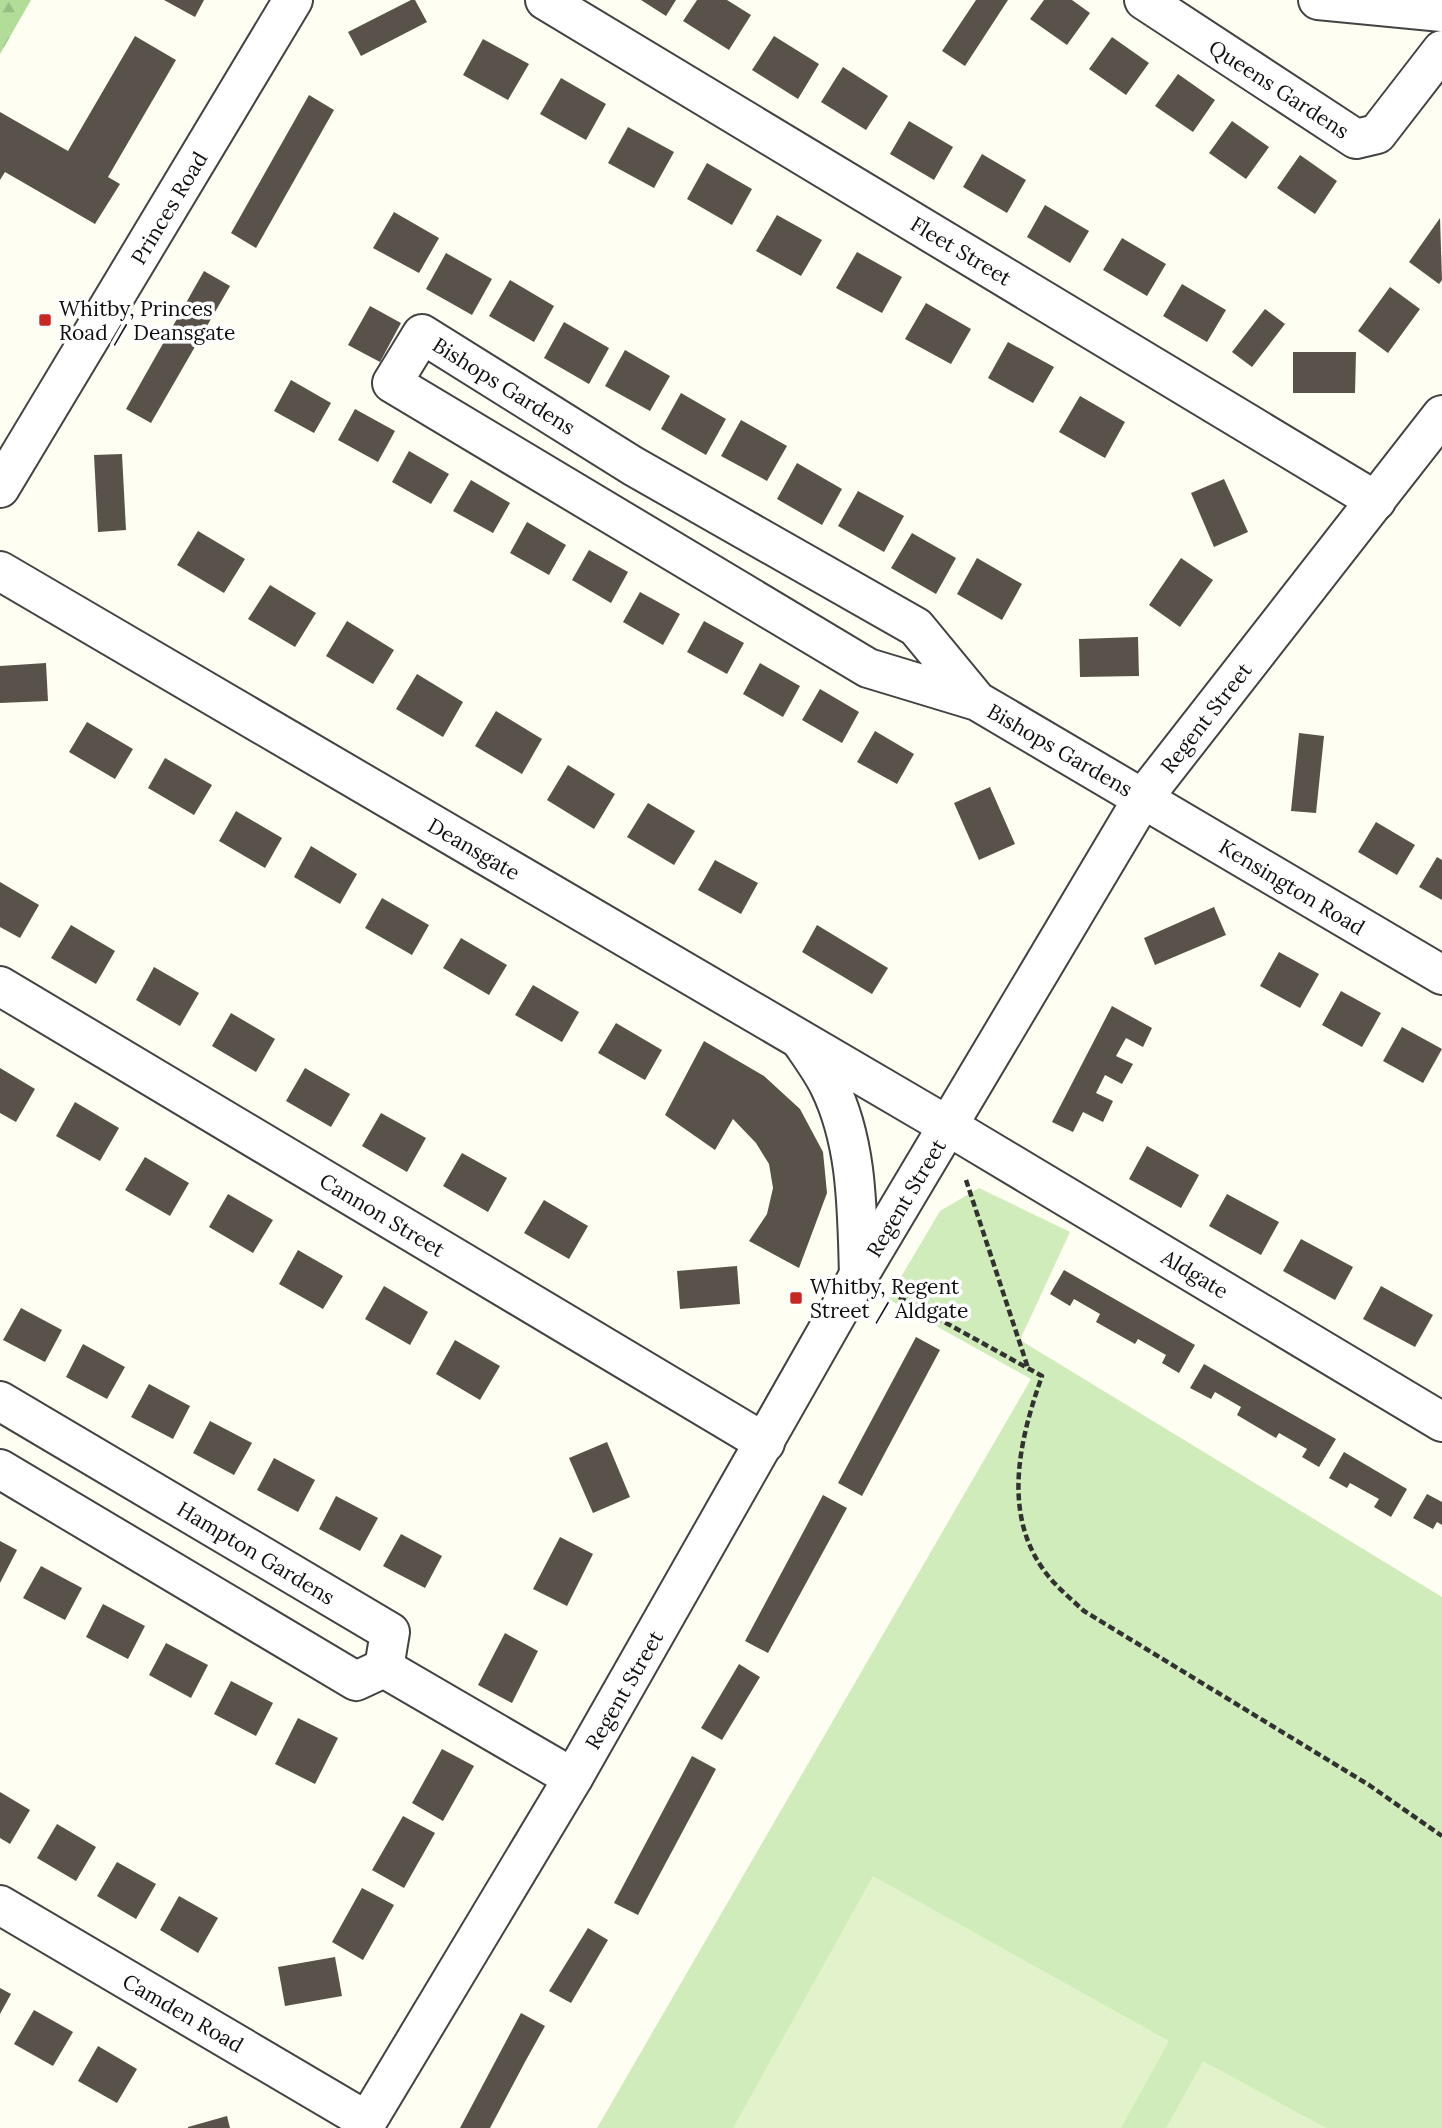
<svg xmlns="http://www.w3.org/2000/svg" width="1442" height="2128" font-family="Lora,serif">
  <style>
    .forest { fill: url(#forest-firs) }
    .park { fill: #cfecba }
    .pitch { fill: #e2f3cc }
    .building { fill: #59524b }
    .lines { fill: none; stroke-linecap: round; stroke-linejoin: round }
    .minor-casing { stroke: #434343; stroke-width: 42 }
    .path { stroke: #323232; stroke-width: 4.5; stroke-dasharray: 7 3.5; stroke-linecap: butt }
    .minor { stroke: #fff; stroke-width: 38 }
    .poi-dot { fill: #c72821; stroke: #fff; stroke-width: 2.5 }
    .labels { text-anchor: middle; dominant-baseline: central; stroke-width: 7; stroke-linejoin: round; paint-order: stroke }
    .street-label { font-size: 21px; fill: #101010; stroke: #fff }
    .poi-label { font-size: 21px; fill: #101010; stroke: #fff; text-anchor: start }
  </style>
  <defs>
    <pattern id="forest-firs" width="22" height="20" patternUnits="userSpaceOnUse" patternTransform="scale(1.75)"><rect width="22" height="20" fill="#b1dd98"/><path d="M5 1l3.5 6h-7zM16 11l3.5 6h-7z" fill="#97bd82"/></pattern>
  </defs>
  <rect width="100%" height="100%" fill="#fffef3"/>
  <polygon class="forest" points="0,0 31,0 0,54"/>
  <polygon class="park" points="979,1188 1070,1232 1020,1340 1442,1597 1442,2128 597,2128 1031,1379 888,1299 940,1211"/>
  <g class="pitch">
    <polygon points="873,1876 1169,2041 1121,2128 733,2128"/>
    <polygon points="1203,2061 1326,2128 1166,2128"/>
  </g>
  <g class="building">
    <polygon points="164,0 204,0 195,17"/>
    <polygon points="411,0 415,0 427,22 361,56 348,32"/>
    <polygon points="641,0 676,0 666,16"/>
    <polygon points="697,0 727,0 751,15 729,50 683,21"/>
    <polygon points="976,0 1008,0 965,66 942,51"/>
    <polygon points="1044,0 1072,0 1090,13 1067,45 1030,19"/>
    <polygon points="135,36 176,60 108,177 120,184 95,224 5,172 0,180 0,112 68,151"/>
    <polygon points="774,36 819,64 798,99 752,70"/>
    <polygon points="1112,37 1149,63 1126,95 1089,69"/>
    <polygon points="483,39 529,64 508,100 463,75"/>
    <polygon points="843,67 888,96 866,130 821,102"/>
    <polygon points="1178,74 1215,100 1193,132 1155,106"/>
    <polygon points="561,78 606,104 586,140 540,114"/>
    <polygon points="309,95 334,110 256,248 231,233"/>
    <polygon points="909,121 953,147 934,180 890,154"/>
    <polygon points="1232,121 1269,147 1246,179 1209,153"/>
    <polygon points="628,127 674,152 654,188 608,163"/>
    <polygon points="982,154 1026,180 1007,213 963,187"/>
    <polygon points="1300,155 1337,181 1315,214 1277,188"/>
    <polygon points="707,163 752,189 732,225 687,199"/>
    <polygon points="1045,205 1089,231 1070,263 1027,237"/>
    <polygon points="394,212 439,238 419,273 373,248"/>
    <polygon points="777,215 822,240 801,276 756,251"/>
    <polygon points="1440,218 1442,280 1439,284 1409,262"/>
    <polygon points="1122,238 1166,264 1147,296 1103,270"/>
    <polygon points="857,252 902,277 882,313 836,288"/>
    <polygon points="446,253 492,279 472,315 426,289"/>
    <polygon points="204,271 230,286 151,423 126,409"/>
    <polygon points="510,280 554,306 534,342 489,316"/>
    <polygon points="1182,284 1226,310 1207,342 1163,316"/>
    <polygon points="1390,287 1420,309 1388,353 1358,331"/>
    <polygon points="926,303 971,329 951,364 905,339"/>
    <polygon points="370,306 401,323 380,362 348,345"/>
    <polygon points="1265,309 1285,324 1252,367 1232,352"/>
    <polygon points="564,322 609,348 589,384 544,358"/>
    <polygon points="1008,342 1054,367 1033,403 988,378"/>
    <polygon points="625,350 670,376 650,411 605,386"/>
    <polygon points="1293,352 1356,352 1355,393 1293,393"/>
    <polygon points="291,380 331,403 314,433 274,411"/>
    <polygon points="681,393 726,419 706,455 661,429"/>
    <polygon points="1080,396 1125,422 1105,458 1059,432"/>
    <polygon points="355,409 395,431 378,462 338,440"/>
    <polygon points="741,420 787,446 767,481 721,456"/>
    <polygon points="409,451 449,474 431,504 392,482"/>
    <polygon points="122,454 126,530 98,532 94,455"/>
    <polygon points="797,463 842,489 822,525 777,499"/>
    <polygon points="1224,479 1248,532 1214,547 1191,493"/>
    <polygon points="471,480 510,503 493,533 453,511"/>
    <polygon points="858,491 904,516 884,552 838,526"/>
    <polygon points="527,522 566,545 549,575 510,553"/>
    <polygon points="198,531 245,559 224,593 177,565"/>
    <polygon points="912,533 956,558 936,594 891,568"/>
    <polygon points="589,550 628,572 611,603 572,580"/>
    <polygon points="977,558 1022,584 1002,620 957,594"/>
    <polygon points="1181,558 1213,580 1180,627 1149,605"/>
    <polygon points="270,585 316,613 295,647 248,619"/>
    <polygon points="640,592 680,614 663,645 623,622"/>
    <polygon points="347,621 394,650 373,684 326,656"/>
    <polygon points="704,621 744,643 727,674 687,652"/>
    <polygon points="1138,637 1139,676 1080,677 1079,639"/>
    <polygon points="46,663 48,701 0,703 0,666"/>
    <polygon points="760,663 800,686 783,717 743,694"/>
    <polygon points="417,674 463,702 443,737 396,709"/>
    <polygon points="820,689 859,712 842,743 802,720"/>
    <polygon points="496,711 542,739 522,774 475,746"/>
    <polygon points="87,722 133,749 115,779 69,752"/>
    <polygon points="875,731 914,754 897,784 857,762"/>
    <polygon points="1299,733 1324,736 1316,813 1291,811"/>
    <polygon points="165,758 212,785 194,815 148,788"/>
    <polygon points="568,765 615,794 594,829 547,800"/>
    <polygon points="990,787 1015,844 979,860 954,803"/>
    <polygon points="648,803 695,831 674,865 627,837"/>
    <polygon points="236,811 282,838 265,868 219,841"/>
    <polygon points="1376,822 1415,845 1397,875 1358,852"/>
    <polygon points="311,846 357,874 340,904 294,877"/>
    <polygon points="1437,857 1442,860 1442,900 1419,887"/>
    <polygon points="715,860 758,883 741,914 698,890"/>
    <polygon points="0,882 39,905 20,938 0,927"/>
    <polygon points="382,898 429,925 412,955 365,928"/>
    <polygon points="1214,907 1226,935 1155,965 1144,938"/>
    <polygon points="71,925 115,951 96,984 51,958"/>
    <polygon points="817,925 888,968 872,994 802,952"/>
    <polygon points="461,938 507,965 489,995 443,968"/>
    <polygon points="1279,952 1319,974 1300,1008 1260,986"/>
    <polygon points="154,967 199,993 180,1026 136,1000"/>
    <polygon points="533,985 579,1012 562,1042 515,1015"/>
    <polygon points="1341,991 1381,1013 1362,1047 1322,1025"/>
    <polygon points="1112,1006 1152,1028 1143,1047 1126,1038 1116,1056 1133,1064 1122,1084 1105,1075 1096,1093 1113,1101 1103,1122 1083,1112 1073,1132 1052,1122"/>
    <polygon points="231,1013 275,1039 256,1072 212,1046"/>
    <polygon points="616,1023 662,1050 645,1080 598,1053"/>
    <polygon points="1402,1027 1442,1049 1423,1083 1383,1061"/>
    <polygon points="704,1041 764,1076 800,1109 823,1152 827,1193 799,1268 749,1241 767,1214 773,1188 769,1164 756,1143 733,1119 715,1150 665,1115"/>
    <polygon points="0,1068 35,1089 16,1122 0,1113"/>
    <polygon points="305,1068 350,1094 331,1127 286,1101"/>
    <polygon points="75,1102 119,1128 100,1161 56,1136"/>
    <polygon points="381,1113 426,1138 407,1172 362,1146"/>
    <polygon points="1147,1146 1199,1175 1181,1208 1129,1179"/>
    <polygon points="462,1153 507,1178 488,1212 443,1186"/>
    <polygon points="145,1157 189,1183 170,1216 125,1190"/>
    <polygon points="228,1194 273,1220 253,1253 209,1227"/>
    <polygon points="1227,1194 1279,1222 1261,1255 1209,1226"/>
    <polygon points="544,1200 588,1226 569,1259 524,1233"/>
    <polygon points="1301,1239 1353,1267 1335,1300 1283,1271"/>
    <polygon points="298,1250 343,1276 323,1309 279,1284"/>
    <polygon points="737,1266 740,1304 680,1309 677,1271"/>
    <polygon points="1064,1270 1195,1345 1179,1373 1162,1363 1166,1355 1138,1339 1135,1344 1096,1322 1100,1314 1074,1299 1070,1306 1050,1294"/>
    <polygon points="384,1286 428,1312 410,1345 365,1319"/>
    <polygon points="1381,1286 1433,1315 1415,1347 1363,1319"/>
    <polygon points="21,1308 62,1330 45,1362 3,1340"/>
    <polygon points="916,1337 940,1350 862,1496 838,1483"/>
    <polygon points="455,1340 500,1366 480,1400 436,1374"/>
    <polygon points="83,1344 125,1367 107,1399 66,1377"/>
    <polygon points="1204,1364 1336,1439 1319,1467 1302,1457 1307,1449 1279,1433 1276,1438 1237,1415 1241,1407 1215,1392 1211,1399 1190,1388"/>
    <polygon points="149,1384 190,1406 173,1439 131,1417"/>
    <polygon points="210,1421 252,1443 234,1475 193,1453"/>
    <polygon points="607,1442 630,1497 593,1513 569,1458"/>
    <polygon points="1344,1452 1407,1489 1391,1517 1374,1507 1379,1499 1350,1483 1347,1488 1329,1478"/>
    <polygon points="274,1458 315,1480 298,1512 257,1490"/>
    <polygon points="1427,1494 1442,1502 1442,1525 1437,1522 1433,1529 1413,1518"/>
    <polygon points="823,1495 847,1508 768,1653 745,1641"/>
    <polygon points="336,1496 378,1518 360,1551 319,1529"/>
    <polygon points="401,1534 442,1556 425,1588 383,1566"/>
    <polygon points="560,1537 593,1554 567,1606 533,1589"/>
    <polygon points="0,1541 17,1550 0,1583"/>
    <polygon points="41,1566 82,1588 65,1620 23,1598"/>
    <polygon points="103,1604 145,1626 128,1659 86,1637"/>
    <polygon points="505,1633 538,1651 512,1703 478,1685"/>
    <polygon points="166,1643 208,1665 191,1698 149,1675"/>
    <polygon points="739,1664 760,1677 722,1740 701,1728"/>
    <polygon points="231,1681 273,1703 256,1736 214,1714"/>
    <polygon points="298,1718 338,1738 315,1784 275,1764"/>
    <polygon points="442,1749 474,1766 443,1821 412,1803"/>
    <polygon points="692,1756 716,1769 638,1915 614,1903"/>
    <polygon points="0,1792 30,1810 10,1844 0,1838"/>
    <polygon points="403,1816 435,1833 404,1888 372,1870"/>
    <polygon points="57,1824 96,1847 76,1881 37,1858"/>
    <polygon points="117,1862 156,1884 136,1919 97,1896"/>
    <polygon points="362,1888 394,1905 363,1960 332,1942"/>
    <polygon points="179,1896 218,1918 198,1953 160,1930"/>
    <polygon points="588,1928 608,1940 571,2003 549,1991"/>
    <polygon points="335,1957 342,1996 285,2006 278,1967"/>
    <polygon points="0,1988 11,1994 0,2014"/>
    <polygon points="34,2010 73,2032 53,2066 14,2044"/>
    <polygon points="521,2013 545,2026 525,2062 490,2128 460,2128"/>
    <polygon points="98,2046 137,2069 117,2103 78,2081"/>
    <polygon points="227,2116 230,2128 188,2128 188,2127"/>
  </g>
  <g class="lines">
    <defs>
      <g id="minor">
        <polyline points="545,0 1376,501"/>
        <polyline points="1144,0 1356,139 1377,134 1442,50"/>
        <polyline points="1318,0 1442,12"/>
        <polyline points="0,488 293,0"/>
        <polyline points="0,571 948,1126 1442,1422"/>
        <polyline points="977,701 916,627 633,466 422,334 392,383 868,668 977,701 1442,975"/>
        <polyline points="0,986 765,1443"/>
        <path d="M803,1044C812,1057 822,1071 829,1085C858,1144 857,1211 859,1275"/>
        <polyline points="0,1401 390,1632 384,1668"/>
        <polyline points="0,1469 356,1681 384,1668 573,1778"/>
        <polyline points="0,1905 367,2121"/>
        <polyline points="363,2128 573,1778 859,1275 1143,798 1442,415"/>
      </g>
    </defs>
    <use href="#minor" class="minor-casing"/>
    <g class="path">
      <polyline points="966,1180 1028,1368"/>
      <path d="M890,1292L1042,1376C1020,1438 1002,1511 1043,1569C1054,1585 1070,1598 1084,1611L1369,1785L1442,1836"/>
    </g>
    <use href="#minor" class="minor"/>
  </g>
  <g class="poi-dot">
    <rect x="38" y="313" width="14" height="14" rx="3.5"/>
    <rect x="789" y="1291" width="14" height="14" rx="3.5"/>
  </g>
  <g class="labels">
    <g class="street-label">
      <text transform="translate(1279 89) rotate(33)">Queens Gardens</text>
      <text transform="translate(169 208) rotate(-59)">Princes Road</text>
      <text transform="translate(961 251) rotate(31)">Fleet Street</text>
      <text transform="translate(504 386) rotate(32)">Bishops Gardens</text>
      <text transform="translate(1206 718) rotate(-52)">Regent Street</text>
      <text transform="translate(1060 750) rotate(30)">Bishops Gardens</text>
      <text transform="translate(474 849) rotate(30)">Deansgate</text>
      <text transform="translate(1292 887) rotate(31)">Kensington Road</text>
      <text transform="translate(906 1198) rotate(-59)">Regent Street</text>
      <text transform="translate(382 1215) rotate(31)">Cannon Street</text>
      <text transform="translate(1195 1274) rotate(31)">Aldgate</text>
      <text transform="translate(256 1553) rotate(31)">Hampton Gardens</text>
      <text transform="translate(624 1690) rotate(-60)">Regent Street</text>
      <text transform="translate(183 2013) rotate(30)">Camden Road</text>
    </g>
    <g class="poi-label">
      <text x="59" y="308">Whitby, Princes<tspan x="59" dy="24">Road / Deansgate</tspan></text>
      <text x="810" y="1286">Whitby, Regent<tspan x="810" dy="24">Street / Aldgate</tspan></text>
    </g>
  </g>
</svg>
